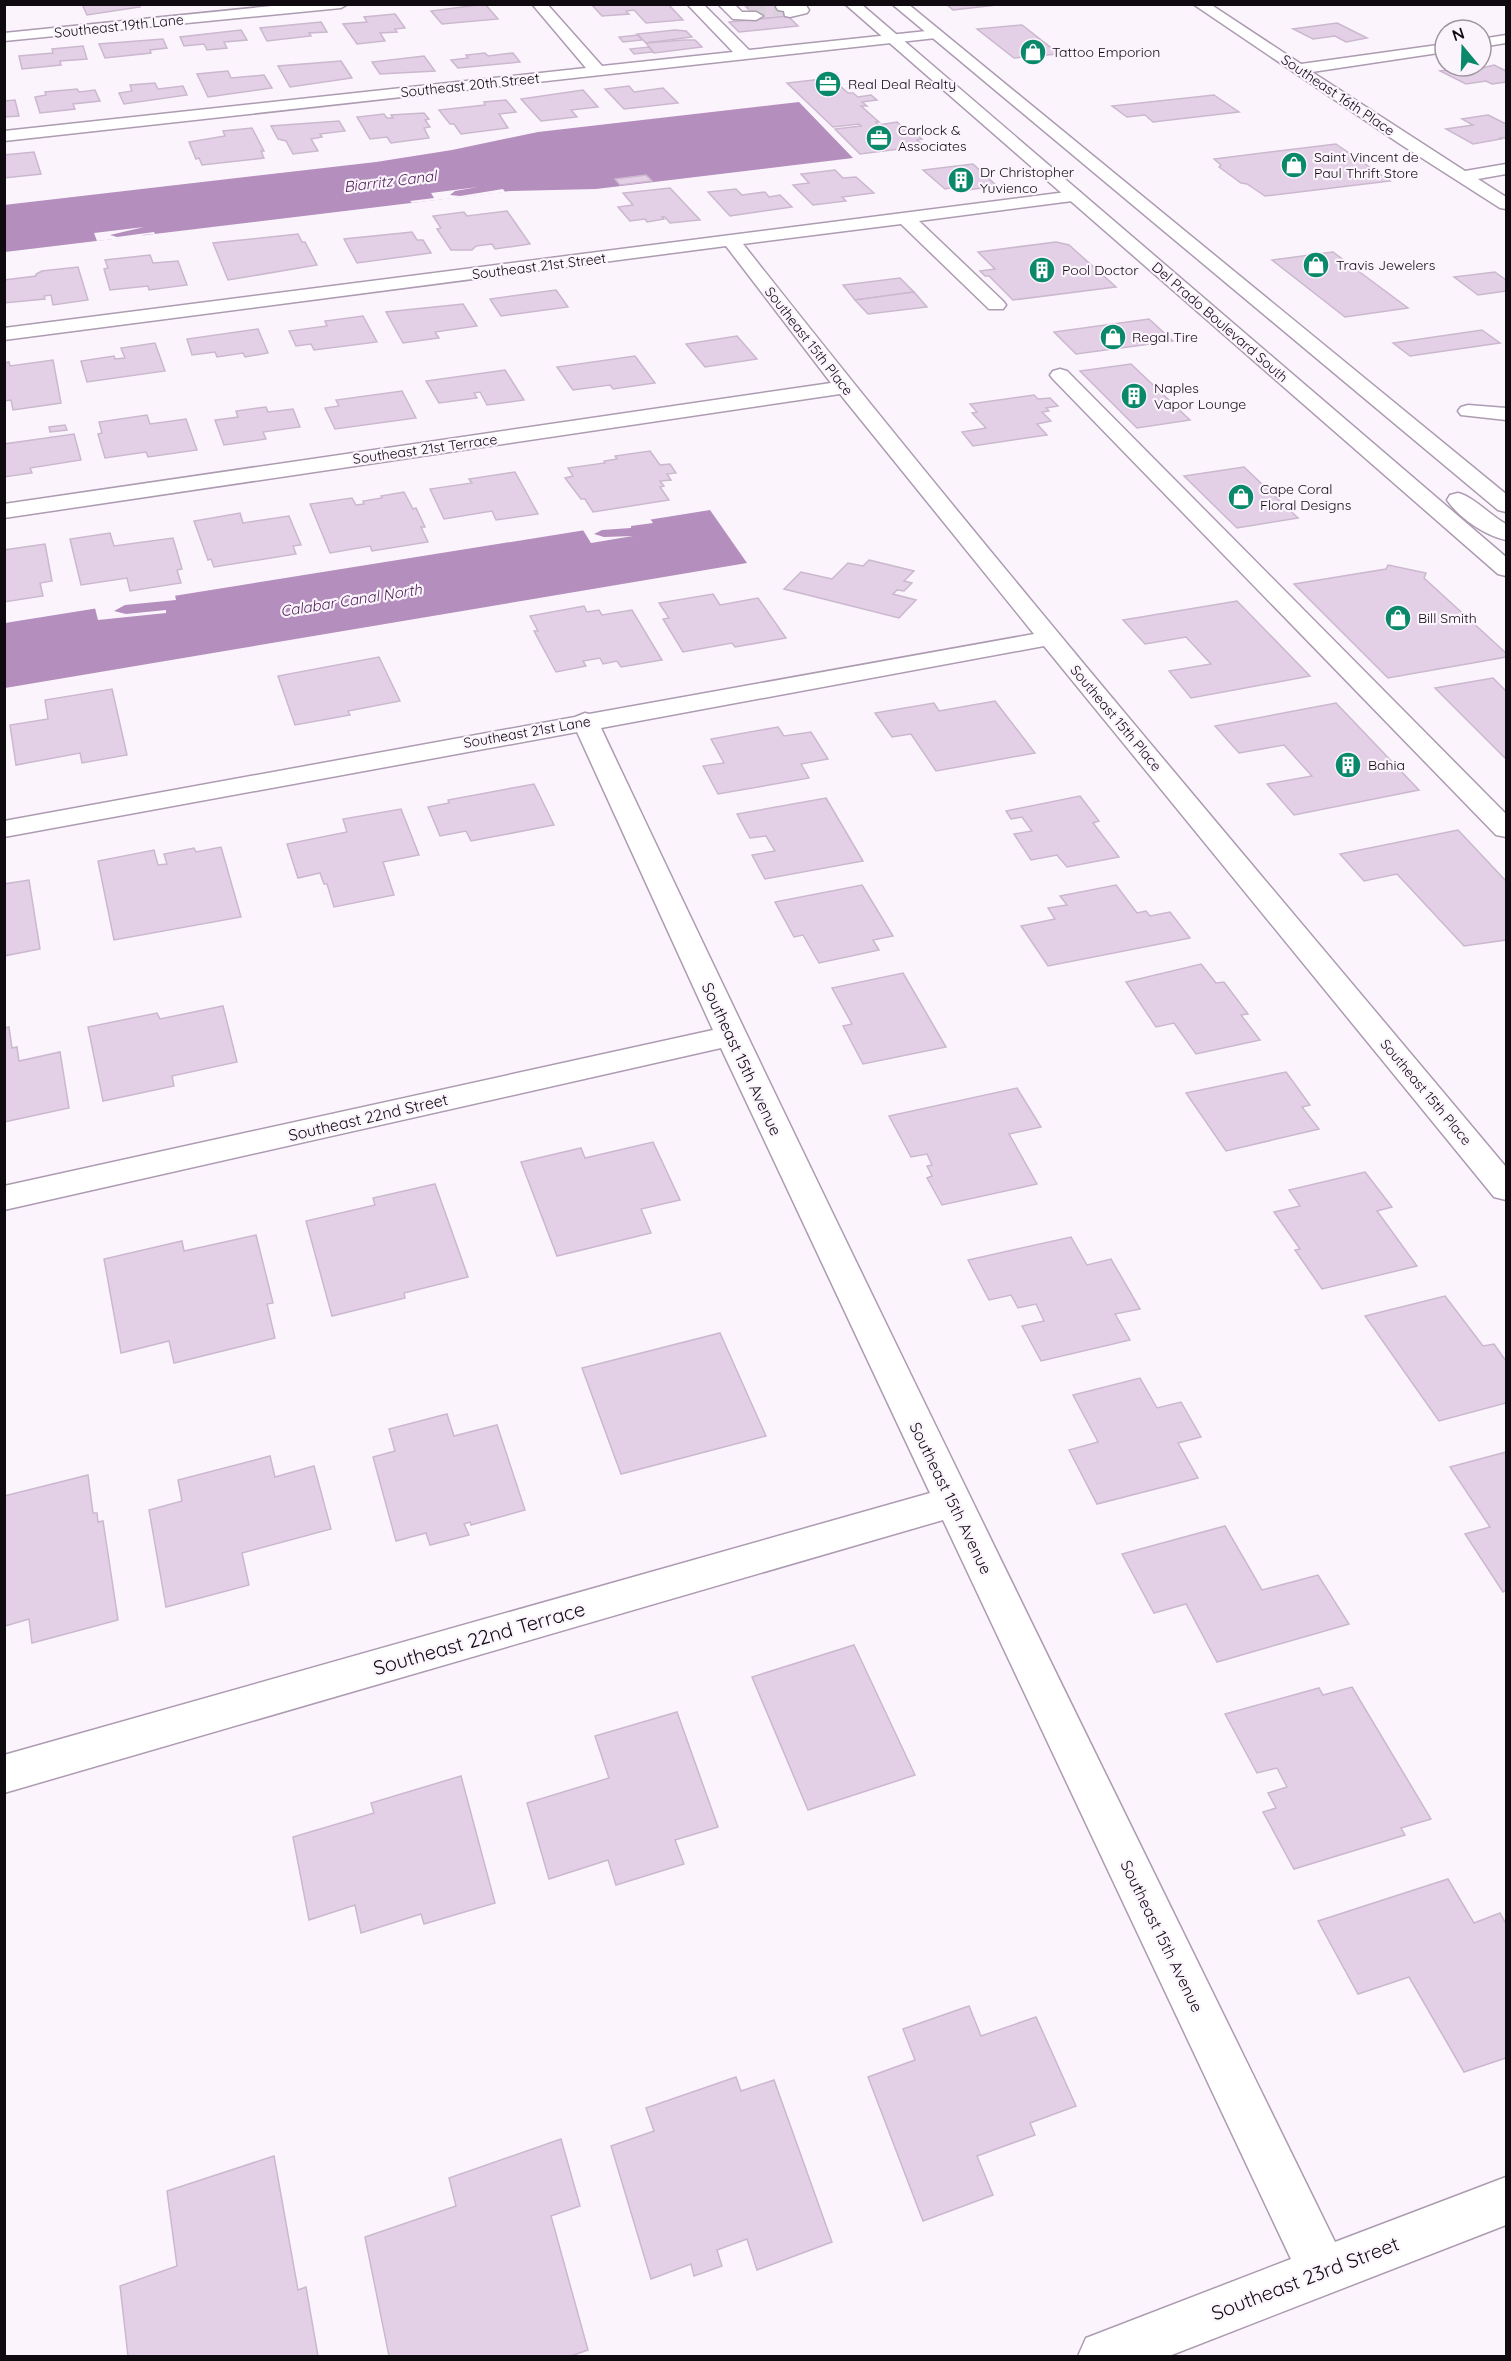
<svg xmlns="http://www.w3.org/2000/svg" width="1511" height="2361" font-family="Quicksand,sans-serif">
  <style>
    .water { fill: #b48ebc }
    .pier { fill: #fbf4fd }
    .building { fill: #e3d0e7; stroke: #cbb8ce; stroke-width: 1.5 }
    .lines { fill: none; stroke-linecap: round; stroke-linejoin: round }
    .minor-tunnel { stroke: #d8d1d9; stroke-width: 16; stroke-dasharray: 16 8; stroke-linecap: butt }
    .minor-casing { stroke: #ad9bb1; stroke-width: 3 }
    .major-casing { stroke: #ad9bb1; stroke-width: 3 }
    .minor { fill: #fff; fill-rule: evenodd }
    .major { fill: #fff; fill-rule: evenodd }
    .labels { text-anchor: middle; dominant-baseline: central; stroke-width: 4.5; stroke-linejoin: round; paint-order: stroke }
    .far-street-label { font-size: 14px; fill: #0f0910; stroke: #fbf4fd }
    .far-poi-label { font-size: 14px; fill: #0f0910; stroke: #fbf4fd; text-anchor: start }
    .far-water-label { font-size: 15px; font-style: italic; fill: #4f2059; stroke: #fbf4fd }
    .street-label { font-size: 16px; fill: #0f0910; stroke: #fbf4fd }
    .near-street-label { font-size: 20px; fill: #0f0910; stroke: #fbf4fd }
  </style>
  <rect width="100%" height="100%" fill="#fbf4fd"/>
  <g class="water">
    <polygon points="799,102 853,158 596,189 511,191 5,252 4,205 376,162 452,150 538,132"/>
    <polygon points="710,510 747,563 5,688 5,623"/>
  </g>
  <g class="pier">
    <polygon points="478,187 455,191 450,195 460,196 503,189 505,192 412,203 410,201 434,198 431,193"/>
    <polygon points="144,227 110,235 117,237 154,232 155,234 143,235 143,239 125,241 124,238 97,241 94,233"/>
    <polygon points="649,517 653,523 631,526 631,528 602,530 594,534 604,537 633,536 591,543 583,530"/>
    <polygon points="175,595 176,600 125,605 114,611 126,614 166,610 166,613 98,620 95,608"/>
  </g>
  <g class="building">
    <polygon points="82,4 139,4 140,7 87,15"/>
    <polygon points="485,4 498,19 442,24 431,11"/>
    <polygon points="656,4 669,5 683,20 646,23 634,10 626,11 629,14 602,16 592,5"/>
    <polygon points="781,4 793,16 760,19 746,7"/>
    <polygon points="946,4 1006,4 953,10"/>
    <polygon points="395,14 405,28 395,29 397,32 380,33 385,41 357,44 343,24 367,22 364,17"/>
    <polygon points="788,16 798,26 739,32 729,22"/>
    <polygon points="321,22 327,32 309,33 311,36 267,41 260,28"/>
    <polygon points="1337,23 1367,38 1346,42 1335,36 1313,39 1293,29"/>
    <polygon points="1021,25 1022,25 1059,54 1014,58 977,29"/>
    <polygon points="241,30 247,40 224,42 227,48 207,50 204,44 184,46 180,37"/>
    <polygon points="675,30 686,31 692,37 646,43 637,34"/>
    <polygon points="638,35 642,40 623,42 619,37"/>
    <polygon points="163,39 167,48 150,50 151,53 105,58 99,44"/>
    <polygon points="684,40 695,40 702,47 654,53 646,43"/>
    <polygon points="83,46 87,59 60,61 61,65 22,69 19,56 53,53 52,49"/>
    <polygon points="649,47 653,52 634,54 630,49"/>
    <polygon points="485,53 488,56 513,53 520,62 458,68 451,60 468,58 466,55"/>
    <polygon points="424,56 435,71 380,74 372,62"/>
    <polygon points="341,61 352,78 290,87 278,66"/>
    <polygon points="1494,65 1506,71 1506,82 1492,84 1486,81 1466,84 1440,71 1462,68 1474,70"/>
    <polygon points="228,71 231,78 264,75 272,88 208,97 197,74"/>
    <polygon points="831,78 848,93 853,93 858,97 871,95 877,100 862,102 867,106 861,106 879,122 876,122 878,125 897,122 905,129 910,129 922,139 917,140 924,146 860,154 835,129 861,126 859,124 833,127 787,83"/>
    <polygon points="155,83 158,89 183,86 187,95 124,104 119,93 132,91 130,85"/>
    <polygon points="629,86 634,92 663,88 678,103 624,109 605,89"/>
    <polygon points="77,89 79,92 95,90 100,101 73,104 75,109 40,113 35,97 46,95 45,92"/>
    <polygon points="583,90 598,107 571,110 577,117 541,121 521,99"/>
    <polygon points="1214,95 1239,112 1153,122 1145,115 1127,117 1112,106"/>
    <polygon points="15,100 19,116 4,117 4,101"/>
    <polygon points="506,100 516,112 499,114 508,128 461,134 454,124 450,124 439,110 485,105 484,102"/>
    <polygon points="424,113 429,119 425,120 430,127 424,128 429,138 391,143 387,137 370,139 357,117 384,114 387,118 393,118 391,115"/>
    <polygon points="1488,115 1506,124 1506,138 1499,138 1501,139 1473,144 1446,129 1473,125 1462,119"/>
    <polygon points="339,121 345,131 320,134 322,137 311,139 318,151 293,154 286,141 278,139 271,126"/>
    <polygon points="252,128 264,151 261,151 264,158 202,165 199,158 196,159 189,142 225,136 223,131"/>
    <polygon points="1336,144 1390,181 1265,196 1247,184 1241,183 1219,167 1221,165 1214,159"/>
    <polygon points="34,152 41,174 4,178 4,155"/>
    <polygon points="973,164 997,186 960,191 956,187 945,189 923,170"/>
    <polygon points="835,170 843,178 856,177 874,193 842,197 846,201 813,205 793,185 809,183 801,174"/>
    <polygon points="646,175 652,181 620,185 615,179"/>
    <polygon points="670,188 700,220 670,223 665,217 662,217 664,219 647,222 645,219 630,221 618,207 633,205 623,193"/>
    <polygon points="736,189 742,195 765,192 769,197 780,195 792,207 730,216 708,192"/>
    <polygon points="507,211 530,244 495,249 492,244 476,246 472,250 451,250 437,229 441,228 433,216 464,212 467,216"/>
    <polygon points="412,232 417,240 423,240 431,253 357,263 344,239"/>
    <polygon points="298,234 302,242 305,242 317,265 228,280 213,243"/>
    <polygon points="1056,242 1069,245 1116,287 1013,300 989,276 985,276 980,271 995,269 978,252"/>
    <polygon points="1333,252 1357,270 1408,308 1345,317 1272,260"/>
    <polygon points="150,255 153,263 178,261 187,285 149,290 148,286 110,290 104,269 108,268 105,260"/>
    <polygon points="78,267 88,300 53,305 51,295 44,296 45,299 4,303 4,280 36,276 36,274 42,271"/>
    <polygon points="1495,272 1506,280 1506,291 1478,295 1454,277"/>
    <polygon points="900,278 914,292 855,300 843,285"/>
    <polygon points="556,290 568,307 501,316 490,299"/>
    <polygon points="914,292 927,307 868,314 855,300"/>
    <polygon points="463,304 477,326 435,332 439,338 403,343 386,312"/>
    <polygon points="363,316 377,342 314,350 311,344 296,346 289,331 327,326 325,321"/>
    <polygon points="1149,319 1173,341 1076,354 1054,332"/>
    <polygon points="258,329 268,353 245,357 243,353 217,357 215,352 192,355 187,339"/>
    <polygon points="1482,330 1500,343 1410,356 1393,343"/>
    <polygon points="737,336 757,359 705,367 686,344"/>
    <polygon points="155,343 165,371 87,382 81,361 114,356 115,359 125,358 121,348"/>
    <polygon points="635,356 655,383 613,389 610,385 573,390 557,367"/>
    <polygon points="53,360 61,403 13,410 11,400 4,401 4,363 9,362 10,366"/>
    <polygon points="1131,364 1190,420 1137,428 1080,371"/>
    <polygon points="505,370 524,400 487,405 480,392 474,393 477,398 439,403 426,381"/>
    <polygon points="402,391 416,418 335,429 325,408 339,406 336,400"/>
    <polygon points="1034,395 1038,399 1050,398 1058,406 1046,408 1049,411 1042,412 1051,421 1037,424 1047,435 973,446 962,432 986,428 972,413 977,412 970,404"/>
    <polygon points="266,407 268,412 293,409 300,427 263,432 266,439 224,445 215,420 238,417 236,411"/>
    <polygon points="147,415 150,424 186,419 197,450 148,457 146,452 105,458 98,434 102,433 99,422"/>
    <polygon points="65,425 67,430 50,432 49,427"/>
    <polygon points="74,434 81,460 30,468 32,473 4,477 4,444"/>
    <polygon points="650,451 660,465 670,464 676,473 667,474 671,480 660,481 664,486 660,487 669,500 593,512 585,499 581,499 565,478 573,476 568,468 605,463 604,461 617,459 615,456"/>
    <polygon points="1244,467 1298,518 1237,528 1184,476"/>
    <polygon points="515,472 538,514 496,520 492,511 444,519 430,489 472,483 469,479"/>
    <polygon points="404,492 413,509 416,508 425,527 421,527 428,542 372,551 370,546 330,553 310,504 352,498 356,505 364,504 363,501 382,498 381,496"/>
    <polygon points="240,513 243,523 289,516 301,545 293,546 296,554 214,567 211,559 208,560 194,521"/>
    <polygon points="110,533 114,546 173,538 182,569 177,570 181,583 130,591 127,578 81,585 70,539"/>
    <polygon points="45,544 52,581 40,583 43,596 4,602 4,550"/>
    <polygon points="869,560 914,571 904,581 912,583 904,591 897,590 893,594 916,600 899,618 784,589 801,572 832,579 848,563 863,566"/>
    <polygon points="1388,565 1426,573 1424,578 1506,653 1506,657 1388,678 1294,584 1386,569"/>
    <polygon points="713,594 720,605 758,598 786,638 735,647 732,643 683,652 663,619 669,618 659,603"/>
    <polygon points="1237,601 1310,676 1191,698 1169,671 1211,664 1186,637 1145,644 1123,620"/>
    <polygon points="584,606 587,612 599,610 602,615 632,610 662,660 621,667 617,661 603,664 600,658 583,661 586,666 556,672 534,631 538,631 530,616"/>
    <polygon points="379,657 400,701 348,711 350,715 295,725 278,676"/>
    <polygon points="1493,678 1506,691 1506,759 1435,688"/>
    <polygon points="112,689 127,755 82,763 80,753 16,765 10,725 48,719 45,700"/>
    <polygon points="995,701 1035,753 936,771 911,734 892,737 875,713 934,703 939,711"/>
    <polygon points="1336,703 1419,790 1294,815 1267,784 1312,776 1284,745 1239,753 1215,726"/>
    <polygon points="778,727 784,736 811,732 828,759 801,764 809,778 718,794 703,766 724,763 711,739"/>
    <polygon points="534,784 554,825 471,841 466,831 440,836 428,807 449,803 448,800"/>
    <polygon points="1080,796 1099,821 1093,823 1119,857 1067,867 1057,855 1031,860 1014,834 1032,831 1022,817 1011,819 1006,811"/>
    <polygon points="826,798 863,861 765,879 752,855 775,851 766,836 750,838 737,814"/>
    <polygon points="401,809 419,855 383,862 394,895 334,907 327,884 324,884 320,873 298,878 287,844 347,832 343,819"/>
    <polygon points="1458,830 1506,881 1506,940 1464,946 1397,874 1364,881 1340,854"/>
    <polygon points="221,847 241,917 114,940 98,861 154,850 158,865 167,864 164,854 194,848 196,852"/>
    <polygon points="29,880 40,949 4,956 4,884"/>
    <polygon points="862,885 893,936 873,940 879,950 819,963 803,935 794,937 775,902"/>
    <polygon points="1116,885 1137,913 1146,911 1150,916 1170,912 1190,938 1048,966 1021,926 1055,919 1048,908 1067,905 1060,896"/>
    <polygon points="1201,964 1216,983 1224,982 1248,1014 1241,1015 1260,1040 1196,1054 1174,1023 1156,1027 1126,982"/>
    <polygon points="903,973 946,1047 863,1064 843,1026 852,1024 832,988"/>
    <polygon points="223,1006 237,1062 172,1076 174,1086 103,1101 88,1027 157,1013 160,1019"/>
    <polygon points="9,1027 12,1048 17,1047 19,1061 60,1052 69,1108 4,1122 4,1028"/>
    <polygon points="1286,1072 1310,1105 1302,1107 1319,1129 1226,1151 1186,1093"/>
    <polygon points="1017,1088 1041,1127 1009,1134 1037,1184 942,1205 927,1178 932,1176 927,1166 932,1165 927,1154 911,1157 889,1116"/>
    <polygon points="653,1142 680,1200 641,1209 651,1233 557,1256 521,1162 581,1148 585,1158"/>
    <polygon points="1365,1172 1392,1207 1377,1211 1417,1266 1322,1289 1295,1250 1300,1249 1274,1212 1300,1206 1289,1190"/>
    <polygon points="435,1184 468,1277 404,1293 405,1298 332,1316 306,1221 375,1205 373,1198"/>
    <polygon points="256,1235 273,1303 267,1304 275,1338 174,1363 169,1341 121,1353 104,1259 182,1241 184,1251"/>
    <polygon points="1071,1237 1087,1265 1111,1259 1140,1309 1115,1314 1130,1340 1041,1361 1022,1326 1044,1321 1036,1304 1018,1308 1011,1295 989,1300 968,1260"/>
    <polygon points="1445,1296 1483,1346 1494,1344 1506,1361 1506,1403 1439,1421 1365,1316"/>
    <polygon points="720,1333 766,1436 621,1474 582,1368"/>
    <polygon points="1140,1378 1157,1408 1181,1402 1201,1437 1178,1443 1198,1478 1097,1504 1069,1450 1098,1442 1073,1395"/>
    <polygon points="447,1414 454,1436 497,1425 525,1510 471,1525 470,1522 464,1524 469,1535 430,1545 426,1533 396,1541 373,1457 395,1451 389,1429"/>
    <polygon points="1506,1452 1506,1590 1503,1592 1465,1534 1490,1527 1450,1467"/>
    <polygon points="270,1456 275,1477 314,1466 331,1529 242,1553 249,1585 166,1607 149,1510 182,1501 178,1480"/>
    <polygon points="88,1475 93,1513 97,1513 98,1522 103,1521 118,1620 32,1643 29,1619 5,1626 4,1632 4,1496"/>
    <polygon points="1225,1526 1262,1590 1318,1575 1349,1624 1217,1662 1186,1604 1154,1613 1122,1554"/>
    <polygon points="854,1645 915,1775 808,1810 752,1677"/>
    <polygon points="1352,1687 1431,1819 1401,1828 1405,1835 1294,1869 1263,1812 1276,1808 1268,1793 1287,1787 1277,1768 1257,1773 1225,1714 1319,1688 1323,1695"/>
    <polygon points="677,1712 718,1827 675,1840 684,1864 616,1885 608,1860 549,1879 527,1803 609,1778 595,1736"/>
    <polygon points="461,1776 495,1903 424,1924 421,1914 361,1933 355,1905 309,1920 293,1837 374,1813 371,1803"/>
    <polygon points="1448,1879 1474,1923 1500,1913 1506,1924 1506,2058 1464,2072 1409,1977 1358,1994 1318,1921"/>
    <polygon points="969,2006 981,2036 1036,2017 1076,2106 1030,2123 1035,2135 977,2156 993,2195 923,2221 868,2077 915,2060 903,2029"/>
    <polygon points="736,2077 741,2091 774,2080 832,2242 757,2270 747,2239 717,2250 722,2266 694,2276 691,2264 651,2279 611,2146 654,2131 646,2108"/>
    <polygon points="561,2139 580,2206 551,2216 588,2350 571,2356 389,2356 365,2237 456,2206 449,2178"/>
    <polygon points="274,2156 298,2290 306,2287 318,2356 128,2356 120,2286 177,2266 167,2191"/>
  </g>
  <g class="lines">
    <polyline class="minor-tunnel" points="749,10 783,7"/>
    <defs>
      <g id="minor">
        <polygon points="292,4 348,4 341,8 4,41 4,33"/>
        <polygon points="532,4 547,4 602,66 733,52 687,4 703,4 749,50 936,30 943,34 936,38 4,141 4,131 586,68"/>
        <polygon points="718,4 734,4 742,12 756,12 763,16 756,20 733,19"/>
        <polygon points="778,4 805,4 809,10 807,13 790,17 785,16 784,11 778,10 776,7"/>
        <polygon points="1193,4 1210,4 1301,64 1445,44 1445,52 1312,72 1465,171 1506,164 1506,174 1478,179 1506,197 1506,209 1500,208 1400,144"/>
        <polygon points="1506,35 1506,43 1481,47 1481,39"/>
        <path d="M1074,191L1080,192L1083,196L1080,200L919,221L1003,301L1006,305L1003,309H989L901,224L743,244C990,558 1250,861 1506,1167V1200L1494,1197L1044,646L601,728C840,1235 1088,1738 1335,2242L1506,2177V2225L1169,2356H1078L1086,2338L1291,2259L943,1520L4,1793V1755L930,1493L721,1048L4,1210V1186L713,1030L577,732L4,837V821L575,717L585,713L589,714L1034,634L840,394L4,518V504L831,383L726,246L4,340V328Z"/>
        <polygon points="1060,369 1067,371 1506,814 1506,837 1496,835 1053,379 1050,375 1053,371"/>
        <polygon points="1468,405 1506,408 1506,420 1461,415 1458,411 1461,407"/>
      </g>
      <g id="major">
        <polygon points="845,4 861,4 1506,557 1506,576 1498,574"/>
        <polygon points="892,4 908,4 1506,494 1506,512 1498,510"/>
        <path d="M1458,493C1474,497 1491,516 1506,524V540C1486,536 1459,518 1447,500L1450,495Z"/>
      </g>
    </defs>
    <use href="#minor" class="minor-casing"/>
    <use href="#major" class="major-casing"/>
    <use href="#minor" class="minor"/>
    <use href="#major" class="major"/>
  </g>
  <defs>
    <symbol id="shop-disc" viewBox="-11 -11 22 22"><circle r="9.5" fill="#09886a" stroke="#fbf4fd"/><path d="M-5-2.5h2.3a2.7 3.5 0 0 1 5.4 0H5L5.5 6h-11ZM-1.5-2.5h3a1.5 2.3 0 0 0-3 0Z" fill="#fff"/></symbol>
    <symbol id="office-disc" viewBox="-11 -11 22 22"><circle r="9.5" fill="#09886a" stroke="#fbf4fd"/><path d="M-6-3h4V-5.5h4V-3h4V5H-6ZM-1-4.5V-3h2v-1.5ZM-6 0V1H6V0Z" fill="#fff"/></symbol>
    <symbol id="building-disc" viewBox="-11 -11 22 22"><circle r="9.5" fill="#09886a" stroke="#fbf4fd"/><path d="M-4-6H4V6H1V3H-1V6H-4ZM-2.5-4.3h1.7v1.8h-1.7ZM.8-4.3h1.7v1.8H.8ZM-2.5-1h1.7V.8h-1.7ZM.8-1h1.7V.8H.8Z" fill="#fff"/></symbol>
  </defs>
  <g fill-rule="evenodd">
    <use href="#shop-disc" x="1018" y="37" width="30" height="30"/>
    <use href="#office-disc" x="813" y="69" width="30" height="30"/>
    <use href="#office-disc" x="864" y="123" width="30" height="30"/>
    <use href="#shop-disc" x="1279" y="150" width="30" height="30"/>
    <use href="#building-disc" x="946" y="165" width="30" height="30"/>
    <use href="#shop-disc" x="1301" y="250" width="30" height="30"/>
    <use href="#building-disc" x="1027" y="255" width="30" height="30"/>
    <use href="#shop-disc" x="1098" y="322" width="30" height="30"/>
    <use href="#building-disc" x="1119" y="381" width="30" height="30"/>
    <use href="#shop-disc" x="1226" y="482" width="30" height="30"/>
    <use href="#shop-disc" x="1383" y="603" width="30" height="30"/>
    <use href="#building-disc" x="1333" y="750" width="30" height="30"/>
  </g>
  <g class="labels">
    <g class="far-street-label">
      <text transform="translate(119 26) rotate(-6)">Southeast 19th Lane</text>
      <text transform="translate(470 85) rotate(-6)">Southeast 20th Street</text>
      <text transform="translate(1338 95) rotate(34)">Southeast 16th Place</text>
      <text transform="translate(539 266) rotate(-7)">Southeast 21st Street</text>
      <text transform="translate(1220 322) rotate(41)">Del Prado Boulevard South</text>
      <text transform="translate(809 341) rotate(52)">Southeast 15th Place</text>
      <text transform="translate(425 449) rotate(-8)">Southeast 21st Terrace</text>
      <text transform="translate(1116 718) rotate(50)">Southeast 15th Place</text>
      <text transform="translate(527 732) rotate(-10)">Southeast 21st Lane</text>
      <text transform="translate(1426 1092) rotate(50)">Southeast 15th Place</text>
    </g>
    <g class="far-poi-label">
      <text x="1052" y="52">Tattoo Emporion</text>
      <text x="848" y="84">Real Deal Realty</text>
      <text x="898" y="130">Carlock &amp;<tspan x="898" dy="16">Associates</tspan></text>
      <text x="1314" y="157">Saint Vincent de<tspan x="1314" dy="16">Paul Thrift Store</tspan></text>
      <text x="980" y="172">Dr Christopher<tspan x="980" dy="16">Yuvienco</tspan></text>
      <text x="1336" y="265">Travis Jewelers</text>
      <text x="1062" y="270">Pool Doctor</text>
      <text x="1132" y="337">Regal Tire</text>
      <text x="1154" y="388">Naples<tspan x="1154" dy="16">Vapor Lounge</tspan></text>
      <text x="1260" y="489">Cape Coral<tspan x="1260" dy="16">Floral Designs</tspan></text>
      <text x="1418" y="618">Bill Smith</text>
      <text x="1368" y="765">Bahia</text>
    </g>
    <g class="far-water-label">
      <text transform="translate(390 181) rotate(-7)">Biarritz Canal</text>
      <text transform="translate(351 600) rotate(-9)">Calabar Canal North</text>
    </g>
    <g class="street-label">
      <text transform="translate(742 1059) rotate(65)">Southeast 15th Avenue</text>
      <text transform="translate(368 1117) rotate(-13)">Southeast 22nd Street</text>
      <text transform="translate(951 1498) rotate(64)">Southeast 15th Avenue</text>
      <text transform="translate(1162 1936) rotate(64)">Southeast 15th Avenue</text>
    </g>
    <g class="near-street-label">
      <text transform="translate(479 1638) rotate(-16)">Southeast 22nd Terrace</text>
      <text transform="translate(1305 2278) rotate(-21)">Southeast 23rd Street</text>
    </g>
  </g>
  <rect width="1511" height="2361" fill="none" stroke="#0f0910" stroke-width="12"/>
  <g transform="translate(1463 48) rotate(341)"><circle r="28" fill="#fbf4fd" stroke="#9d969e" stroke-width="1.5"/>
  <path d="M0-4.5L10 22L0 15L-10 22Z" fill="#09886a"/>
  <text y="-9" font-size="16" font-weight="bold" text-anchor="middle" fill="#0f0910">N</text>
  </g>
</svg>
